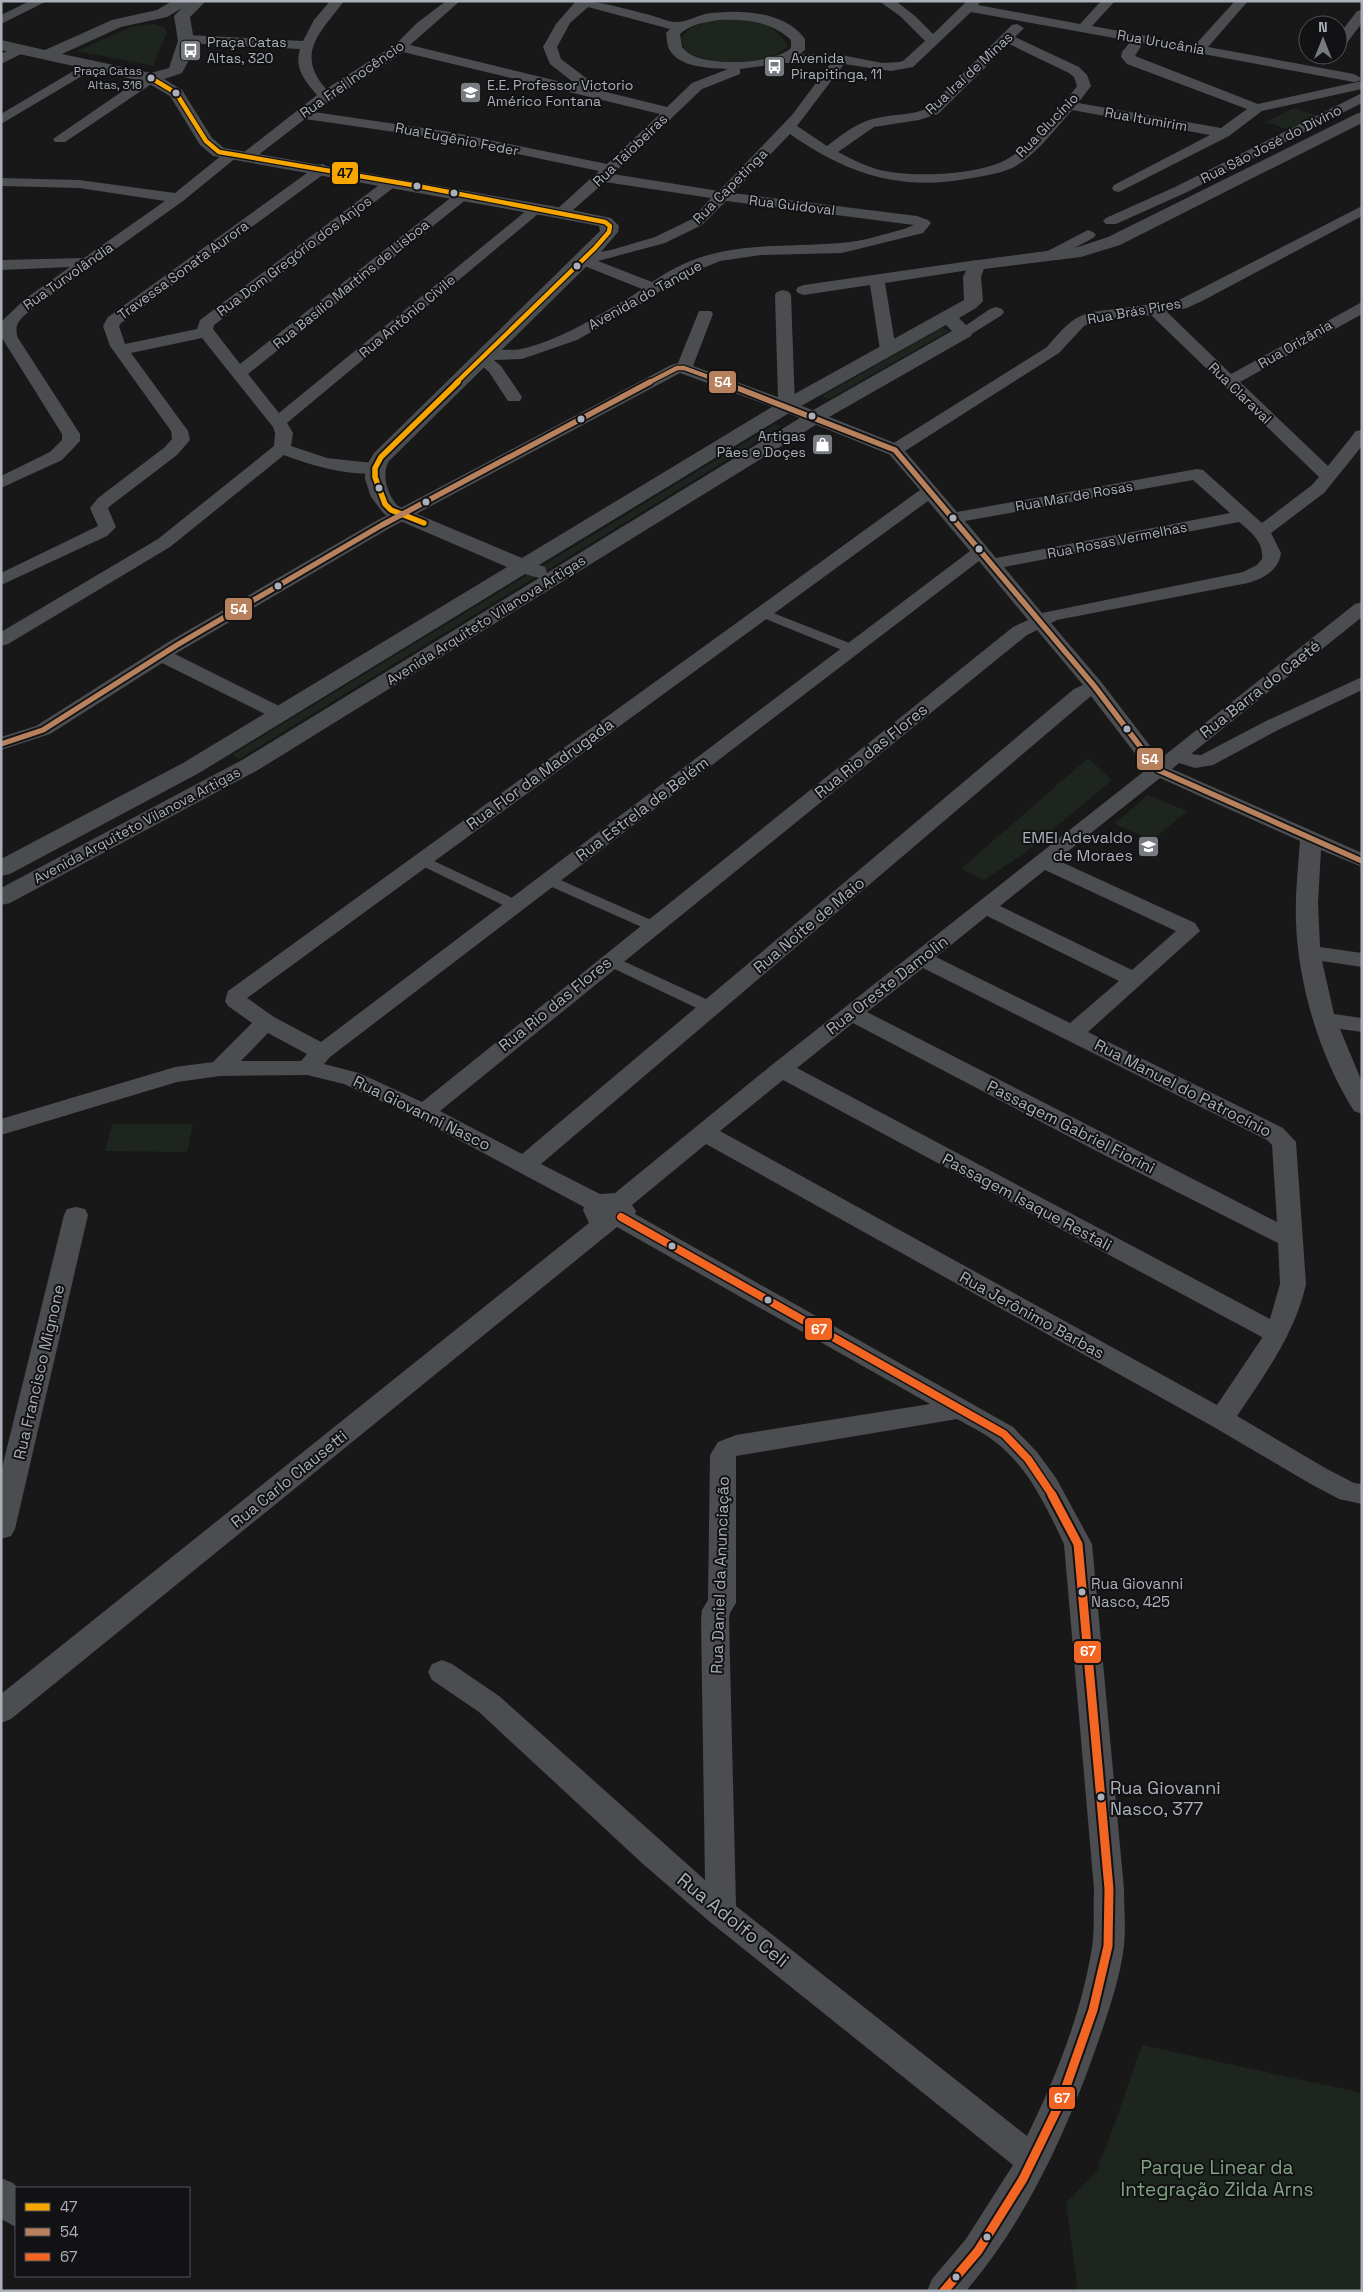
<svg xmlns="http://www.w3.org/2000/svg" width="1363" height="2292" font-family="'Space Grotesk',sans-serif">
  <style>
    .green { fill: #1e251f }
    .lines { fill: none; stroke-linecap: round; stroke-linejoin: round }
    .pedestrian { fill: #4c4d51; fill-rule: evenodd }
    .minor { fill: #4c4d51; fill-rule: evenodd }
    .tertiary { fill: #4c4d51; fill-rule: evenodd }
    .secondary { fill: #4b4c4f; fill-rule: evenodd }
    .bus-1-far1-casing { stroke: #121214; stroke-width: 7 }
    .bus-1-casing { stroke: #121214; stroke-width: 9 }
    .bus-2-far1-casing { stroke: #121214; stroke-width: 7 }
    .bus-2-casing { stroke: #121214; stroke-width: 9 }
    .bus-3-far1-casing { stroke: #121214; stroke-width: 11 }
    .bus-3-casing { stroke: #121214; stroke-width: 13 }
    .bus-1-far1 { stroke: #f7a600; stroke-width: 4.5 }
    .bus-1 { stroke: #f7a600; stroke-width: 5.5 }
    .bus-2-far1 { stroke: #b6815c; stroke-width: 4.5 }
    .bus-2 { stroke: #b6815c; stroke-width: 5.5 }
    .bus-3-far1 { stroke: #f26522; stroke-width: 8 }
    .bus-3 { stroke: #f26522; stroke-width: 9 }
    .bus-dot { fill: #aaafb9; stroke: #121214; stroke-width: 2 }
    .labels { text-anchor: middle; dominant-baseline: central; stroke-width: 4; stroke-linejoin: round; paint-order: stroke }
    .far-bus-label { font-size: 12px; fill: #aaafb9; stroke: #121214; text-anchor: end }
    .far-poi-label { font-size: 14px; fill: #aaafb9; stroke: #121214; text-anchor: start }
    .far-street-label { font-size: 14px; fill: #aaafb9; stroke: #121214 }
    .bus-label { font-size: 15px; fill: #aaafb9; stroke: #121214; text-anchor: start }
    .street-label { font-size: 16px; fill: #aaafb9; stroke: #121214 }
    .poi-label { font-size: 16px; fill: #aaafb9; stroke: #121214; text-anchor: end }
    .near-bus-label { font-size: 18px; fill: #aaafb9; stroke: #121214; text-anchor: start }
    .near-street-label { font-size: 19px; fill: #aaafb9; stroke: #121214 }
    .near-park-label { font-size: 19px; fill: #81a382; stroke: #121214 }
    .line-badge { stroke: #121214; stroke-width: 2 }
    .badge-label { font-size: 14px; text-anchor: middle; font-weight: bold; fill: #fff }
    .pale-badge-label { font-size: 14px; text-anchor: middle; font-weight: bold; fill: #111 }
  </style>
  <rect width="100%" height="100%" fill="#181818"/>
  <g class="green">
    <path d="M735,19C760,21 774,23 788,46C761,70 715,67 685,51L681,38C696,19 712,21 735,19Z"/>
    <polygon points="153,24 164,27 167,32 153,66 77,51 131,27"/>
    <polygon points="1294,108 1317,116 1290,130 1266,122"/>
    <polygon points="942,328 949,331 829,399 822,396"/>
    <polygon points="775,424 782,426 239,759 232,755"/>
    <polygon points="1088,758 1112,780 1025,853 984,880 961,869"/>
    <polygon points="1148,795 1187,811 1153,840 1114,824"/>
    <polygon points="112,1124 193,1124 187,1152 105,1151"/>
    <polygon points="1142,2045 1362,2093 1362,2291 1078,2291 1066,2203 1100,2168 1098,2166 1112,2131"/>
  </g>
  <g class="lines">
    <g class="pedestrian">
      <polygon points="763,609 857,646 859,649 852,653 847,652 758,616 756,613"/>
      <polygon points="421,855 521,902 523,905 521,908 509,908 416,863 413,860 416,857"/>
      <polygon points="549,875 658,923 660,926 658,929 646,929 543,883 541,880 543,877"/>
      <polygon points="610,955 717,1004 719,1008 717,1012 705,1012 604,964 602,960 604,956"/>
    </g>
    <g class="minor">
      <polygon points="30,1 47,1 1,24 1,15"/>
      <path d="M330,1H344C322,31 294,53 326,89L396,44L417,23L446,1H460L410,45L578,86L550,64L543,47L556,24L576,1C602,1 625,9 650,15C658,17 668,22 676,22C684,23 697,16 705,14C737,9 784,10 805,39V50L800,54L841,55L882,63L899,62L903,61L925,41L900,16L879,1L897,2L915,16L933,34L967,1H981L978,5L1080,24L1101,1H1115L1092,26L1195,45L1235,1H1248L1208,47L1354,74L1361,78L1359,81L1354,82L1143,43L1135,56L1258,104L1362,81V89L1262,111L1229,136L1119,192L1114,191L1112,188L1114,185L1210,135L1072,110C1056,128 1039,151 1019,164C1005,173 987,175 972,178C901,192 847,174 790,134L733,193L917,216L928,220L931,223L923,233L842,253L761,255L720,261L679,278L644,302L577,340L522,359L494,360L501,366L522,397L520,401H508L489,372L474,359C484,345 506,352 521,349C561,340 597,316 632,296L642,289L577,263L574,260L579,256L611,250L655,237L692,219L711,198L605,182L566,216L561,217L554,213L556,210L599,171L450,140L305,119L253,159H243L241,156L243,153L317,95C305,81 294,69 300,49L187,43L180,39L187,35L303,41L314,20ZM588,7L670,29L666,33C667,38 667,45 669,49C679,68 710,68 728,69L692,83L667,107L594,89L596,87L594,84L561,59L557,47L570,23ZM971,12L1131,41L1122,52L1121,57L1127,64L1247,109L1221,128L1078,103L1091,86L1087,75L1079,67L1015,37L1024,28L1017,24L1012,25L928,108C913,115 898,114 882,117C860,120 844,133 827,146L797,126L844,64L891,71L913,67ZM719,20C745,19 771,21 791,40V48C773,64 716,66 694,56C689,54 685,51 682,47L680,34C691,24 705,22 719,20ZM1009,44L1069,73L1074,77L1077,86C1060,109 1033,143 1009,158C980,176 909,178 876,169C863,165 850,158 838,152L874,127L919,120L938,114ZM403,52L660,114L607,164L450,132L314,112ZM785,63H831L792,115L719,191L613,174L702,89L740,74V69ZM726,201L914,225L904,229C884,234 862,242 840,243C768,249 716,238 652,282L598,261L665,243L702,225Z"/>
      <polygon points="1362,10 1362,23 1343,48 1338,49 1338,36 1357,11"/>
      <polygon points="20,45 27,49 25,52 1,64 1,54"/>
      <polygon points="92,60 99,64 97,67 1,124 1,114"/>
      <polygon points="151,74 156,75 158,78 156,81 65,142 55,142 53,139 146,75"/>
      <polygon points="1362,93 1362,103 1185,193 1116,224 1106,224 1103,221 1106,218 1175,187"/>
      <path d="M232,150L239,154L237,157L183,201L37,305C25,316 12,321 18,338L80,434V441L62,460L1,488V476L50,452L62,440V434L2,338L1,322L25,299L70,267L1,270V260L84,258L165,201L79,188L1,186V178L79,180L175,193L227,151Z"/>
      <path d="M323,164L330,168L328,171L121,323L119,326L125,344L197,329L200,320L387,179H397L399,182L397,185L214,325L213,329L240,364L458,192H468L470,195L468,198L248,374L279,413L532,206H542L544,209L287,423L293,433L291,446L327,458L381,464L384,468L381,472C354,478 309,465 284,455L170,547L8,644L1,646V632L158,539L274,446L275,433L273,427L202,338L131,353L188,431L190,440L177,455L110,506L108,508L116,527L107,536L1,585V573L98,526L90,508L98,498L165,447L172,439L171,431L110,346L103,326L108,317L318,165Z"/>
      <path d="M1362,206V216L1204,300L1187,308L1167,312L1231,374L1362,302V314L1240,382L1328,466L1356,431L1362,430V446L1324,493L1271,533L1281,553C1279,570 1263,579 1248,583L1057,620L1051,623L1102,683L1160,759L1355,604L1362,602V617L1191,754L1201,755L1266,721L1362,677V690L1280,729L1213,765L1195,768L1179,763L1172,769L1362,853V867L1321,850L1318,903L1320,947L1362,953V967L1322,961L1334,1014L1362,1018V1032L1340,1029L1362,1082V1114L1354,1111C1320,1058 1298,984 1296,922C1295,895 1298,868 1300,841L1160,778L1057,860L1195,923L1200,931L1088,1032L1283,1128L1296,1142L1306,1284C1295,1334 1265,1374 1237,1416L1327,1469L1354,1483L1362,1484V1504L1339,1499L1309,1483L1212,1426L706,1144L632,1205L636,1211L635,1214L1013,1427L1037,1452L1056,1478L1092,1544L1124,1889C1124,1908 1126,1927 1124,1946C1120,1979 1108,2013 1097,2045C1066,2133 1027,2219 966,2291H927L932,2279L966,2239L1013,2165L710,1922L643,1864L479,1712L432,1680L428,1672L432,1664L442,1660L452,1664L499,1696L705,1880L701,1619L702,1610L708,1600L710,1455L718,1442L736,1435L930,1404L617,1227L11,1719L1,1723V1694L589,1223L583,1210L584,1207L416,1117L344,1084L307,1075L220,1076L177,1082L1,1135V1119L175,1067L213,1062L252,1023L228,1006L225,1001L228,991L920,490L889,454L886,450L889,446L1047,347C1061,331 1071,317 1092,312L1177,301ZM1151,315L1319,477L1312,485L1262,523L1203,470L1197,469L957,512L905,451L1059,353L1084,326L1095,321ZM1193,480L1230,513L996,558L965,521ZM928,501L970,551L321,1042L274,1017L247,998ZM1239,522C1251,532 1264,542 1262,559L1257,565L1243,572L1042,613L1004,567ZM979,561L1028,620L1013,627L422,1102L359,1073L324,1064L330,1057ZM1037,630L1083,685L1074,689L522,1154L440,1111L1027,635ZM1091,696L1147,769L773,1064L615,1193L600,1194L541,1164ZM1045,870L1176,931L1132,970L1000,906ZM987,916L1119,981L1070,1023L936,957ZM923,968L1267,1140L1272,1145L1277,1222L867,1012ZM853,1023L1106,1156L1278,1243L1280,1284L1270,1319L797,1068ZM268,1033L307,1054L301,1061H241ZM783,1080L1262,1337V1338L1217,1405L720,1131ZM957,1419C969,1426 983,1432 994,1441C1027,1465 1047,1508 1064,1544L1094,1889C1093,1908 1095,1928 1092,1947C1082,2012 1056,2077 1027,2136L736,1906L729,1619L730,1613L736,1603V1456Z"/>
      <polygon points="1088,230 1093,232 1096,235 1093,238 1052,260 1042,260 1039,257 1042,254"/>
      <polygon points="977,260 982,262 985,265 982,268 885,283 896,350 894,353 882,353 880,350 870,285 804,295 798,293 796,290 798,287 804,285"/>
      <polygon points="783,290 789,292 791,295 795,406 793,410 781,410 680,373 388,529 175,654 287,710 290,714 287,718 280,720 273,718 162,663 50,734 1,750 1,737 36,726 170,641 376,521 671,365 678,363 699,311 711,311 713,314 693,366 778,397 775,295 777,292"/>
      <polygon points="996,307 1002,309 1004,312 1002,315 970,335 958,335 956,332 990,309"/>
      <polygon points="76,1207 85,1209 88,1215 15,1529 11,1536 1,1539 1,1472 64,1215 67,1209"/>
      <polygon points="1,2178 13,2183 18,2188 16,2227 1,2219"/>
    </g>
    <polygon class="tertiary" points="787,400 902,446 905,450 902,454 895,456 888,454 780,410 777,406 780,402"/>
    <path class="secondary" d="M172,1H206L190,17L194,41L189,60L182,73L164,79L182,90L212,138L224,148L557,207L611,218L619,226L618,232L601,252L389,461C381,474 387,495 398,506L522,558L780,402L964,300L963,277L971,261L1078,247L1108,237L1356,114L1362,112V123L1120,245L1081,257L984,269L981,277L983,301L976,308L959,318L973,332L971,336L822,421L258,770L10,903L1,905V888L242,760L539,578L525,574L199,773L10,874L1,876V859L183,763L507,567L384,514L371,497L365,479V468L374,453L600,231L599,226L557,218L213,156L200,145L170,96L146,82L1,50V40L45,50L112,20L157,10ZM182,8L174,16L178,41L169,68L151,73L62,54L121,27L167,17ZM946,325L952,331L808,413L547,573L545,567L539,565L794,410Z"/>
    <defs>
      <polyline id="bus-1-far1" points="151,78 176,93 206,141 219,152 412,185 605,222 610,226 609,232 595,248 456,383"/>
      <polyline id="bus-1" points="424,523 391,510 385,504 375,477 375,468 381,457 458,382"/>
      <polyline id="bus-2-far1" points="648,383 677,368 684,368 725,383"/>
      <g id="bus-2">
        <polyline points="722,382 895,450 1095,687 1158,770 1362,861"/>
        <polyline points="1,744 43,730 177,645 382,525 650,382"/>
      </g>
      <polyline id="bus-3-far1" points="621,1217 1004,1434 1028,1459 1053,1496"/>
      <polyline id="bus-3" points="944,2291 978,2251 1023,2179 1061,2101 1093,2010 1108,1946 1109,1889 1078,1544 1052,1495"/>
    </defs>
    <use href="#bus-1-far1" class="bus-1-far1-casing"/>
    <use href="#bus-1" class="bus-1-casing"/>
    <use href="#bus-2-far1" class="bus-2-far1-casing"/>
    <use href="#bus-2" class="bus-2-casing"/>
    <use href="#bus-3-far1" class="bus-3-far1-casing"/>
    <use href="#bus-3" class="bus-3-casing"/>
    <use href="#bus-1-far1" class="bus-1-far1"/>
    <use href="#bus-1" class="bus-1"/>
    <use href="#bus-2-far1" class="bus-2-far1"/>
    <use href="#bus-2" class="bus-2"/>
    <use href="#bus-3-far1" class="bus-3-far1"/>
    <use href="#bus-3" class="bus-3"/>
  </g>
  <defs>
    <symbol id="bus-square" viewBox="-11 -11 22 22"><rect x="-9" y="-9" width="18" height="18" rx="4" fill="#777a81" stroke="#121214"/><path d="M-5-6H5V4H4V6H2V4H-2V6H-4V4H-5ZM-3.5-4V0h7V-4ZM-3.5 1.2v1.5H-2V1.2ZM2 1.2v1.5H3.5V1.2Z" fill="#fff"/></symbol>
    <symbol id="school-square" viewBox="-11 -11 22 22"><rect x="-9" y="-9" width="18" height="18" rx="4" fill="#777a81" stroke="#121214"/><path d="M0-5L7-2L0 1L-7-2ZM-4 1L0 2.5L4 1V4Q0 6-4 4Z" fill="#fff"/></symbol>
    <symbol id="shop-square" viewBox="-11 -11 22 22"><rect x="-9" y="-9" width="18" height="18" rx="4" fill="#777a81" stroke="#121214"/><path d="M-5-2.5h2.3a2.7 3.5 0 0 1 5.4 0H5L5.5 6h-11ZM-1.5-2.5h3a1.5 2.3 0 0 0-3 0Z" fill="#fff"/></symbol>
  </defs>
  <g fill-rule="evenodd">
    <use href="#bus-square" x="178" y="38" width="25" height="25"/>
    <use href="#bus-square" x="762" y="54" width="25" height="25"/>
    <use href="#school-square" x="458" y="80" width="25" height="25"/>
    <use href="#shop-square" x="810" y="432" width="25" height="25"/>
    <use href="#school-square" x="1136" y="834" width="25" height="25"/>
  </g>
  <g class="bus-dot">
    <circle cx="151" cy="78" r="4.5"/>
    <circle cx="176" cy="93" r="4.5"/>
    <circle cx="417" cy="186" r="4.5"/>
    <circle cx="454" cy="193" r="4.5"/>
    <circle cx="577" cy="266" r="4.5"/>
    <circle cx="812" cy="416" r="4.5"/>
    <circle cx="581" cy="419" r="4.5"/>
    <circle cx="379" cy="488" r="4.5"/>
    <circle cx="426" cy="502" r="4.5"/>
    <circle cx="953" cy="518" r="4.5"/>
    <circle cx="979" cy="549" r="4.5"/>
    <circle cx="278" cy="586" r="4.5"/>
    <circle cx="1127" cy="729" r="4.5"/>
    <circle cx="672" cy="1246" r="4.5"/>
    <circle cx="768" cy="1300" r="4.5"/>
    <circle cx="1082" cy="1592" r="4.5"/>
    <circle cx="1101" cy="1797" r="4.5"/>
    <circle cx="987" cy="2237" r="4.5"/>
    <circle cx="956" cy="2277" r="4.5"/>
  </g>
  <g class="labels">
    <g class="far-bus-label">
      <text x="142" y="71">Praça Catas<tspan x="142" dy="14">Altas, 316</tspan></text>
    </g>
    <g class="far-poi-label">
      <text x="207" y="42">Praça Catas<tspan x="207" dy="16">Altas, 320</tspan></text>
      <text x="791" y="58">Avenida<tspan x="791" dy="16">Pirapitinga, 11</tspan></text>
      <text x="487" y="85">E.E. Professor Victorio<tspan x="487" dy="16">Américo Fontana</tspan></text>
      <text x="806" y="436" text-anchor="end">Artigas<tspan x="806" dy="16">Pães e Doçes</tspan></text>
    </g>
    <g class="far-street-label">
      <text transform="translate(1161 42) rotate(10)">Rua Urucânia</text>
      <text transform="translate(969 73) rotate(-43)">Rua Iraí de Minas</text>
      <text transform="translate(352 79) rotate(-35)">Rua Frei Inocêncio</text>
      <text transform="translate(1146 119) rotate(10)">Rua Itumirim</text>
      <text transform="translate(1047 125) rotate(-46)">Rua Glucínio</text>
      <text transform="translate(457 139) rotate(11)">Rua Eugênio Feder</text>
      <text transform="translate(1271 144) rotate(-27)">Rua São José do Divino</text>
      <text transform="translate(630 150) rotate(-44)">Rua Taiobeiras</text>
      <text transform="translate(730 186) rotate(-45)">Rua Capetinga</text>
      <text transform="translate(792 205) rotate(7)">Rua Guidoval</text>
      <text transform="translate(294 256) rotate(-37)">Rua Dom Gregório dos Anjos</text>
      <text transform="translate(183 270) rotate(-36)">Travessa Sonata Aurora</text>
      <text transform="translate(68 276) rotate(-35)">Rua Turvolândia</text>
      <text transform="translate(351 284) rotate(-39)">Rua Basílio Martins de Lisboa</text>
      <text transform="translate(645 295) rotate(-29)">Avenida do Tanque</text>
      <text transform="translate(1134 311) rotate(-10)">Rua Brás Pires</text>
      <text transform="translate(407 316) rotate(-40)">Rua Antônio Civile</text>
      <text transform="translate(1295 344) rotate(-30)">Rua Orizânia</text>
      <text transform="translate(1240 393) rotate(44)">Rua Claraval</text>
      <text transform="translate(1074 496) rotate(-10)">Rua Mar de Rosas</text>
      <text transform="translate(1117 540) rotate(-11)">Rua Rosas Vermelhas</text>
      <text transform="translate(486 620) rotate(-32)">Avenida Arquiteto Vilanova Artigas</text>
      <text transform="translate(137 825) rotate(-28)">Avenida Arquiteto Vilanova Artigas</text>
    </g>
    <g class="bus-label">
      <text x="1091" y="1583">Rua Giovanni<tspan x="1091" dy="18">Nasco, 425</tspan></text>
    </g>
    <g class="street-label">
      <text transform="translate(1260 689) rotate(-38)">Rua Barra do Caeté</text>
      <text transform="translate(871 751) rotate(-39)">Rua Rio das Flores</text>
      <text transform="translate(540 774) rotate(-36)">Rua Flor da Madrugada</text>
      <text transform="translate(642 809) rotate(-37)">Rua Estrela de Belém</text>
      <text transform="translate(809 925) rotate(-40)">Rua Noite de Maio</text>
      <text transform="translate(887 985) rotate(-38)">Rua Oreste Damolin</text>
      <text transform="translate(555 1004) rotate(-39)">Rua Rio das Flores</text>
      <text transform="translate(1183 1088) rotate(27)">Rua Manuel do Patrocínio</text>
      <text transform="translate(422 1113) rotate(26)">Rua Giovanni Nasco</text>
      <text transform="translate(1071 1127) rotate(27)">Passagem Gabriel Fiorini</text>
      <text transform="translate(1027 1202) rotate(28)">Passagem Isaque Restali</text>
      <text transform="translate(1032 1315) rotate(29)">Rua Jerônimo Barbas</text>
      <text transform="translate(39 1372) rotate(-77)">Rua Francisco Mignone</text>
      <text transform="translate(289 1479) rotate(-39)">Rua Carlo Clausetti</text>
      <text transform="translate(720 1575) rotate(-88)">Rua Daniel da Anunciação</text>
    </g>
    <g class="poi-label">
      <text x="1133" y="837">EMEI Adevaldo<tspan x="1133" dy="18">de Moraes</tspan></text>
    </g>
    <g class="near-bus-label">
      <text x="1110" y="1787">Rua Giovanni<tspan x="1110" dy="21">Nasco, 377</tspan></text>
    </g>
    <g class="near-street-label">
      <text transform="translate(733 1920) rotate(39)">Rua Adolfo Celi</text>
    </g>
    <g class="near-park-label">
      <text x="1217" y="2167">Parque Linear da<tspan x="1217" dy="22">Integração Zilda Arns</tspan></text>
    </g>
  </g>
  <g class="line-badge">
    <rect x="331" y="161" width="28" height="24" rx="5" fill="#f7a600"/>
    <rect x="708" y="370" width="29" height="24" rx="5" fill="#b6815c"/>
    <rect x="224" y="597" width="29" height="24" rx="5" fill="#b6815c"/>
    <rect x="1136" y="747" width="28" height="24" rx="5" fill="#b6815c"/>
    <rect x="804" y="1317" width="29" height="24" rx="5" fill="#f26522"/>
    <rect x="1073" y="1640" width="29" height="24" rx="5" fill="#f26522"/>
    <rect x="1048" y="2086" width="28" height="24" rx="5" fill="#f26522"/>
  </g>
  <g class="badge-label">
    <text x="723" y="387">54</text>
    <text x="239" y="614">54</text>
    <text x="1150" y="764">54</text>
    <text x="819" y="1334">67</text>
    <text x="1088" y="1656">67</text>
    <text x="1062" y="2103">67</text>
  </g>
  <g class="pale-badge-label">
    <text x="345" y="178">47</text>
  </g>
  <rect width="1363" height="2292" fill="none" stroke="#aaafb9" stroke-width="5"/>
  <rect x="15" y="2187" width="175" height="90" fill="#121214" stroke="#4f5156"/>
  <rect x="25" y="2203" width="25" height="8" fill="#f7a600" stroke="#4f5156"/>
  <text x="60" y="2212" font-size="15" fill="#aaafb9">47</text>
  <rect x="25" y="2228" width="25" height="8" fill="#b6815c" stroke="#4f5156"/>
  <text x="60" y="2237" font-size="15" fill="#aaafb9">54</text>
  <rect x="25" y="2253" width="25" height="8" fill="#f26522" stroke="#4f5156"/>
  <text x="60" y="2262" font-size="15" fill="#aaafb9">67</text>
  <g transform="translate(1323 40)"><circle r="24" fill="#121214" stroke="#4f5156"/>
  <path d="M0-4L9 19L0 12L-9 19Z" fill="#777a81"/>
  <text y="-8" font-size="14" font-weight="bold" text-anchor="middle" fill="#aaafb9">N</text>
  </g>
</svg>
